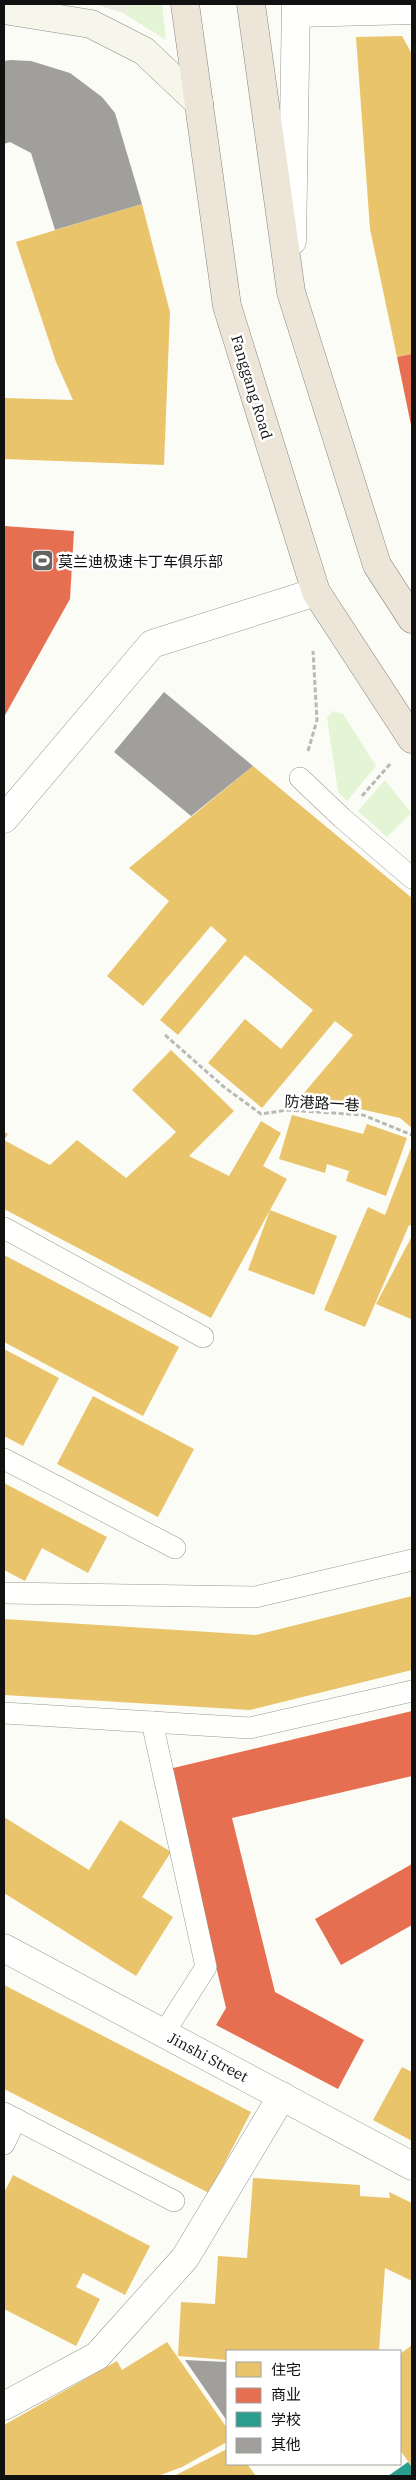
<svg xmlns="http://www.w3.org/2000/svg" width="416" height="2480" font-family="'IBM Plex Serif','Noto Sans SC',serif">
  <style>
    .green { fill: #e3f5d4 }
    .plaza { fill: #edece1 }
    .homes { fill: #e9c46a }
    .shops { fill: #e76f51 }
    .schools { fill: #2a9d8f }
    .building { fill: #a19f9c }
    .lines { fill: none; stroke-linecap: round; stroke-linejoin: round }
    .service-casing { stroke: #979795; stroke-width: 22 }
    .minor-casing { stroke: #979795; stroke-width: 29 }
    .secondary-casing { stroke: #8d8d8b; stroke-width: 29 }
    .trunk-casing { stroke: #848482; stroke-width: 29 }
    .path { stroke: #b9b9b8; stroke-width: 3; stroke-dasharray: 5 2.5; stroke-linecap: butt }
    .service { stroke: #fffffe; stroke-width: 21 }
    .minor { stroke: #fffffe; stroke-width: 28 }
    .secondary { stroke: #f6f6eb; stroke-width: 28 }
    .trunk { stroke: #ede6d8; stroke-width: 28 }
    .labels { text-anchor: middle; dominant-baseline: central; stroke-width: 5; stroke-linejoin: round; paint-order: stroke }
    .street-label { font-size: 15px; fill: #111; stroke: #fff }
    .poi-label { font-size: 15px; fill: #111; stroke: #fff; text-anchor: start }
  </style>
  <rect width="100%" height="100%" fill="#fcfcf7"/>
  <g class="green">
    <polygon points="134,4 162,4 166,40 123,13"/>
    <polygon points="333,711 343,714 376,766 347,801 338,792 327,718"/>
    <polygon points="385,780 411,813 387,837 358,811"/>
  </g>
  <polygon class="plaza" points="94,4 134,4 123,13"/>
  <g class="homes">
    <polygon points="402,36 412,54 412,354 397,357 370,229 356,37"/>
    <polygon points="142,204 170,312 164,465 4,459 4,398 73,400 56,362 16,242"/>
    <polygon points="4,573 18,580 4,606"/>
    <polygon points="253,766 412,898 412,1128 400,1118 329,1102 299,1099 353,1035 335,1021 262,1108 208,1063 245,1019 281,1049 313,1010 245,955 178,1035 160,1020 227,940 211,926 143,1006 107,976 169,901 129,868"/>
    <polygon points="171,1050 234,1111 189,1156 229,1176 261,1121 281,1133 263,1166 287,1179 211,1318 4,1209 4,1132 8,1134 4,1140 50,1165 77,1140 126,1178 170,1138 176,1132 132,1090"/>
    <polygon points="292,1115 363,1134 367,1124 407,1138 386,1196 346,1181 349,1171 327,1164 325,1173 279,1159"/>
    <polygon points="411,1148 412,1226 409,1225 365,1327 324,1310 368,1207 385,1215"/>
    <polygon points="270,1210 337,1236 314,1295 248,1270"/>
    <polygon points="412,1236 412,1317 411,1319 376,1304"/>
    <polygon points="4,1255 179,1347 143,1416 4,1342"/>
    <polygon points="4,1349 59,1378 23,1446 4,1436"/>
    <polygon points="93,1396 194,1449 158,1517 57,1464"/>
    <polygon points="4,1483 107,1537 88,1573 42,1548 25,1581 4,1570"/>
    <polygon points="412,1596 412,1670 250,1710 4,1695 4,1619 256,1635"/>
    <polygon points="4,1817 89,1870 120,1820 171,1852 142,1897 173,1917 136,1976 4,1893"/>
    <polygon points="4,1985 251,2112 209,2193 4,2089"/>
    <polygon points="402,2067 412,2072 412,2141 373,2120"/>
    <polygon points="13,2175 150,2246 125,2295 83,2273 76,2287 100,2299 76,2346 4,2309 4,2193"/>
    <polygon points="253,2178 360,2185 360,2196 390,2198 389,2192 412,2203 412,2281 385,2268 379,2351 227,2351 227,2360 178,2356 181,2302 215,2304 218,2256 247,2258"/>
    <polygon points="167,2342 227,2428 227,2442 182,2467 158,2476 4,2476 4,2425 117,2361 122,2370"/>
    <polygon points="412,2345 412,2467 400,2450 400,2354"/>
    <polygon points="227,2449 227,2464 247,2464 256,2476 174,2476"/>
  </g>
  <g class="shops">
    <polygon points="412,354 412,425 411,425 397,357"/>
    <polygon points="4,526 74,531 70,599 4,717"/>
    <polygon points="412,1711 412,1776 232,1818 275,1992 364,2040 338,2089 216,2025 226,2008 169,1769"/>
    <polygon points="412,1864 412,1925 341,1965 315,1919"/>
  </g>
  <polygon class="schools" points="408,2462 412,2467 412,2476 388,2476"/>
  <g class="building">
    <polygon points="10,60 31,61 70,73 102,97 115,113 142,204 55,230 31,153 10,142 4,144 4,61"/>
    <polygon points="164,692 253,766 191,816 114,752"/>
    <polygon points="185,2360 227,2362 227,2421"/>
  </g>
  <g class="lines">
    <defs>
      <g id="service">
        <polyline points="300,778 342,818 412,878"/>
        <polyline points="4,1228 203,1337"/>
        <polyline points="4,1459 175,1548"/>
        <polyline points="4,1593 255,1597 412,1560"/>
        <polyline points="4,1713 250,1728 412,1691"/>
        <polyline points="152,1722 206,1967 164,2033"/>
        <polyline points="4,2113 174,2201"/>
        <polyline points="4,2144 16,2119"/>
      </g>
      <g id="minor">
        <polyline points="296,13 412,10"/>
        <polyline points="292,241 296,4"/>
        <polyline points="4,819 152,644 316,592"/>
        <polyline points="4,1948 412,2166"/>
        <polyline points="4,2406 97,2356 185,2258 282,2096"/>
      </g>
      <polyline id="secondary" points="4,10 91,24 144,51 199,103"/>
      <g id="trunk">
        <polyline points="185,4 227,306 316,592 412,739"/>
        <polyline points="251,4 291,292 377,565 412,619"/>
      </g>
    </defs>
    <use href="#service" class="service-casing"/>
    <use href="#minor" class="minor-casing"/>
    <use href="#secondary" class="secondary-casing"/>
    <use href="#trunk" class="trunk-casing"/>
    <g class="path">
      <polyline points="308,751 317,720 313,651"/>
      <polyline points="362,796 391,763"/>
      <polyline points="165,1035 224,1087 261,1114 288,1110 363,1115 412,1135"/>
    </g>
    <use href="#service" class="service"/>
    <use href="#minor" class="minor"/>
    <use href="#secondary" class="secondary"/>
    <use href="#trunk" class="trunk"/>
  </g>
  <defs>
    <symbol id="stadium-square" viewBox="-11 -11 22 22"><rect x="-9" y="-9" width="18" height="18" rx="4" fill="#636362" stroke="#fff"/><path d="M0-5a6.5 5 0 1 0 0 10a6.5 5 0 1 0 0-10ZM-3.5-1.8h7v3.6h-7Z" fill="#fff"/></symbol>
  </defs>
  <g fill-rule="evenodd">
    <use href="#stadium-square" x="30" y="548" width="25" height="25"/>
  </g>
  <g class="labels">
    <g class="street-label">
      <text transform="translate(252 387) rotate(73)">Fanggang Road</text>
      <text transform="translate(322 1103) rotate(3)">防港路一巷</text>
      <text transform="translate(208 2057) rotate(28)">Jinshi Street</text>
    </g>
    <g class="poi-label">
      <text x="58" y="561">莫兰迪极速卡丁车俱乐部</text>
    </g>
  </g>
  <rect width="416" height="2480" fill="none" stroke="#111111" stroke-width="10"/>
  <rect x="226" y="2350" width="175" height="115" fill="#ffffff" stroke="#a0a0a0"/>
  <rect x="236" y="2362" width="25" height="15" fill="#e9c46a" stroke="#a0a0a0"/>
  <text x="271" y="2375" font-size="15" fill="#111111">住宅</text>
  <rect x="236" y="2388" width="25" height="15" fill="#e76f51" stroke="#a0a0a0"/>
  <text x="271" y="2400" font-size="15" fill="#111111">商业</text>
  <rect x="236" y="2412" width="25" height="15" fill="#2a9d8f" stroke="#a0a0a0"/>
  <text x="271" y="2425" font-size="15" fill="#111111">学校</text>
  <rect x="236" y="2438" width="25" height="15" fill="#a19f9c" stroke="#a0a0a0"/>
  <text x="271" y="2450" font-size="15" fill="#111111">其他</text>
</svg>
